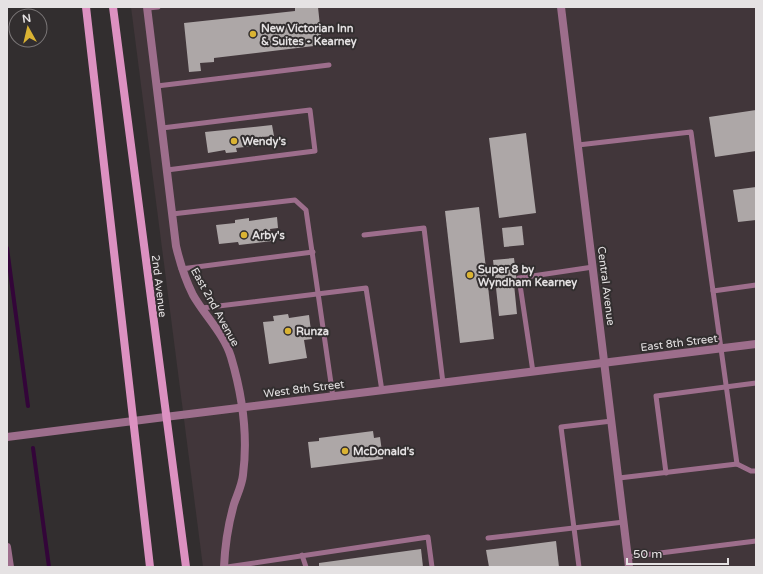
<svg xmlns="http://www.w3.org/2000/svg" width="763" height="574" font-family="'Varela Round',sans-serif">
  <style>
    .built { fill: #41363a }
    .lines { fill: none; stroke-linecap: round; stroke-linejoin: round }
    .stream { stroke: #330539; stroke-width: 4 }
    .building { fill: #ada7a7 }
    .service { stroke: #9d6e8c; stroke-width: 5 }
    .minor { stroke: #9d6e8c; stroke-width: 8 }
    .tertiary { stroke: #9d6e8c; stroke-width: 8 }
    .secondary { stroke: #dc91c1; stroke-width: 8 }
    .poi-dot { fill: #dab333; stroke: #322e2f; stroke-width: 1.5 }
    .labels { text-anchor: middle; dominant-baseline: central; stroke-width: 4; stroke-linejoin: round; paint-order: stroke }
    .poi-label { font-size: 11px; font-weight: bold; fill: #e5e2e3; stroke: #322e2f; text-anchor: start }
    .street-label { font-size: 11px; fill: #e5e2e3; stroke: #322e2f }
  </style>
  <rect width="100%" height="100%" fill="#322e2f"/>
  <polygon class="built" points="131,7 756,7 756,567 203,567"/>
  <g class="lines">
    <g class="stream">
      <polyline points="7,248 28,406"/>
      <polyline points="33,448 49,567"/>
    </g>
  </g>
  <g class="building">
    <polygon points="295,7 318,7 322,45 214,58 214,62 200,63 201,71 189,72 184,23 295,11"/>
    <polygon points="756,110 756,151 715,157 709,117"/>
    <polygon points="272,125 274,136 262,137 263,145 236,148 237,152 226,153 225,150 208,153 205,132"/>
    <polygon points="526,133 536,213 499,218 489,138"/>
    <polygon points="756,187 756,220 738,222 733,190"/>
    <polygon points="479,207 494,339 460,343 445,211"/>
    <polygon points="277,217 278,228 270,229 272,241 239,245 238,242 219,244 216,225 235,223 235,220 249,218 249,221"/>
    <polygon points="522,226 524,245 504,247 502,228"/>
    <polygon points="514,258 517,283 514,284 517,314 499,316 493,260"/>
    <polygon points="288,314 289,318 309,315 312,339 304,340 307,358 269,364 263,322 274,321 273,316"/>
    <polygon points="373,431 374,438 380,437 383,459 311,468 308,442 319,441 319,438"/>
    <polygon points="556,541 559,567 489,567 486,550"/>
    <polygon points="421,549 423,567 319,567 319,563"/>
  </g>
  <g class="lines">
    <g class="service">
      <polyline points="148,8 158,7"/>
      <polyline points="157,86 329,65"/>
      <polyline points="162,128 310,110 315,151 167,170"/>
      <polyline points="578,145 691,132 737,464"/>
      <polyline points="172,214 295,200 306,210 333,397"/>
      <polyline points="364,235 424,228 443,383"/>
      <polyline points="181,269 313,252"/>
      <polyline points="713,291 756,285"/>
      <polyline points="202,308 366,288 382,391"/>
      <polyline points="533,372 519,278 593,267"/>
      <polyline points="666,473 656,396 756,383"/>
      <polyline points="619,478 737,464 751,471 756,471"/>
      <polyline points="488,538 624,522"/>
      <polyline points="302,555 306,567"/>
      <polyline points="628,557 756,541"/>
      <polyline points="227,567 428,537 432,567"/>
      <polyline points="579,567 561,427 612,421"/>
    </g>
    <g class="minor">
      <path d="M147,7L176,246C180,263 185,279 193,295C205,316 224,334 231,357C242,394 248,437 243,475C242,485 237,495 234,504C228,525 225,545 224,567"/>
      <polyline points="165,417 756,344"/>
      <polyline points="7,547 10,567"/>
    </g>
    <g class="tertiary">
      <polyline points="561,7 629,567"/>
      <polyline points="7,437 165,417"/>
    </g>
    <g class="secondary">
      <polyline points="86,7 150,567"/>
      <polyline points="113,7 186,567"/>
    </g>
  </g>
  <g class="poi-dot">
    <circle cx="253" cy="34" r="4"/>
    <circle cx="234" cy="141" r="4"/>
    <circle cx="244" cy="235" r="4"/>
    <circle cx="470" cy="275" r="4"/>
    <circle cx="288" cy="331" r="4"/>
    <circle cx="345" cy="451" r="4"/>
  </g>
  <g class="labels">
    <g class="poi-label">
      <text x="261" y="28">New Victorian Inn<tspan x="261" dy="13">&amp; Suites - Kearney</tspan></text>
      <text x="242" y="141">Wendy's</text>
      <text x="252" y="235">Arby's</text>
      <text x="478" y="269">Super 8 by<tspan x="478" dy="13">Wyndham Kearney</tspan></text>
      <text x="296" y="331">Runza</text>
      <text x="353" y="451">McDonald's</text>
    </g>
    <g class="street-label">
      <text transform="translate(159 286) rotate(83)">2nd Avenue</text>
      <text transform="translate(606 286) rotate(83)">Central Avenue</text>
      <text transform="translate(215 307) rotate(61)">East 2nd Avenue</text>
      <text transform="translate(679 343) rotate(-7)">East 8th Street</text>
      <text transform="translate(304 389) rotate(-7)">West 8th Street</text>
    </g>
  </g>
  <rect width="763" height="574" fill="none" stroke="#e5e2e3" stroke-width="16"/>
  <g transform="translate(28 28) rotate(352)"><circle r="19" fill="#322e2f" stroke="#7a7677"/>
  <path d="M0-3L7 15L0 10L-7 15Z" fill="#dab333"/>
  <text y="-6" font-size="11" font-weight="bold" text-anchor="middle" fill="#e5e2e3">N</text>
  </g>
  <path d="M627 558v6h101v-6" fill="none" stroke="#e5e2e3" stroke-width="2"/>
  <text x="633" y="558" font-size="12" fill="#e5e2e3" stroke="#322e2f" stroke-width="3" paint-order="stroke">50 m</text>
</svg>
